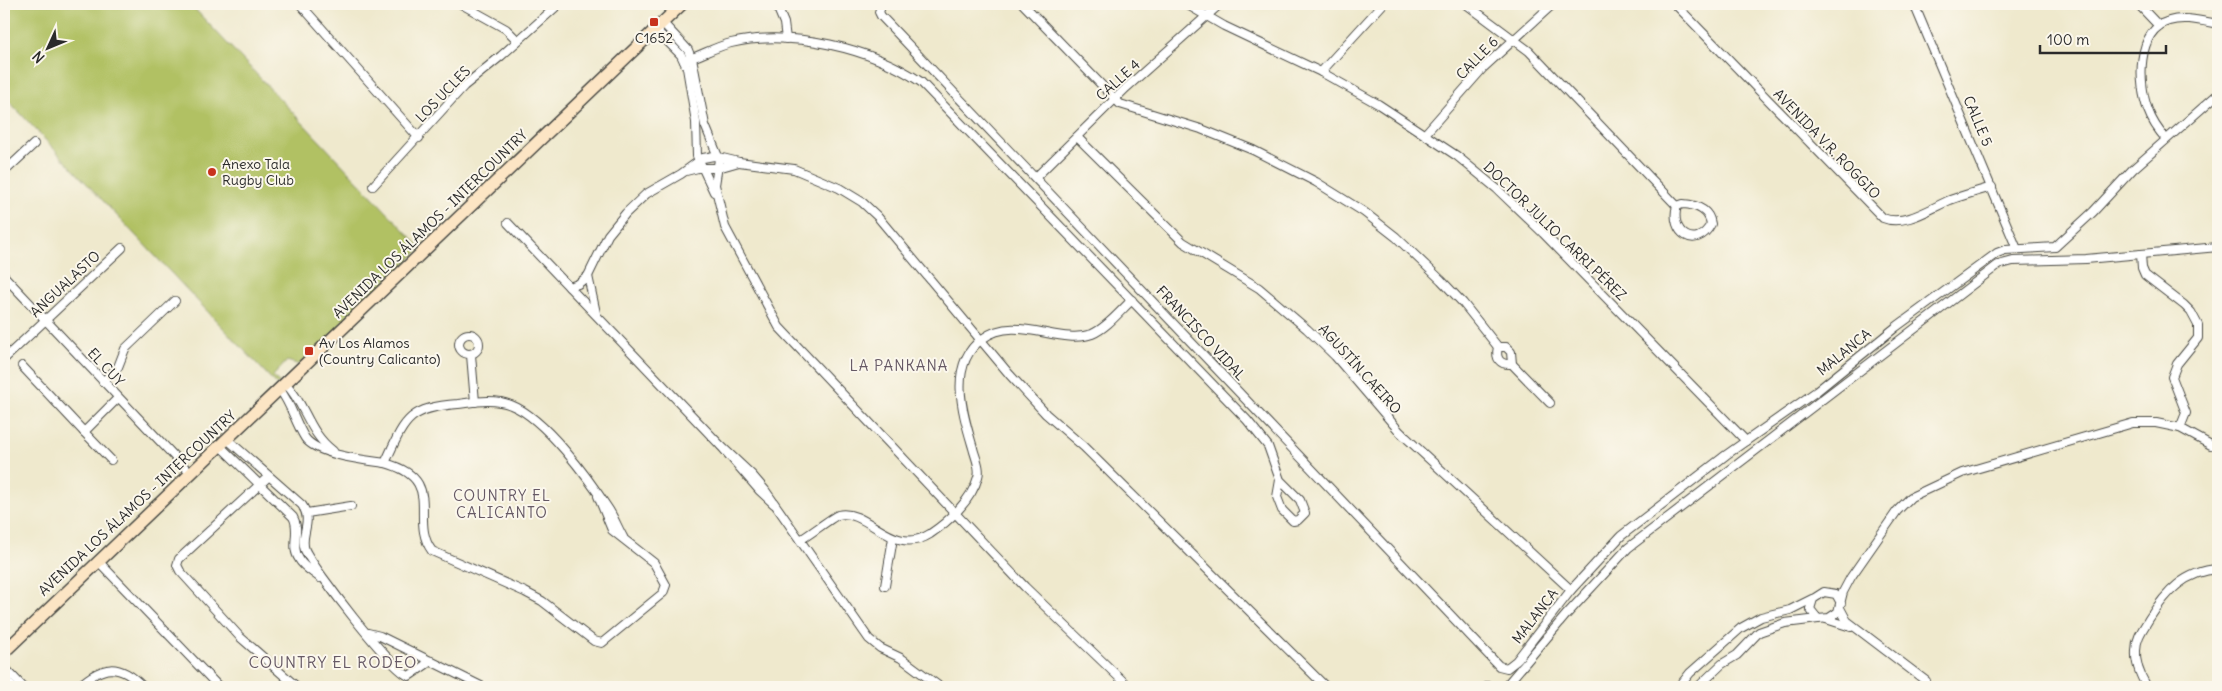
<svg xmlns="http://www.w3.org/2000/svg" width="2222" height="691" font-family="Delius,sans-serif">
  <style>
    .green { fill: #b1c164; stroke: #6e7648 }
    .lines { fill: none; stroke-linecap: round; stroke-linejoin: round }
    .street-casing { stroke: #484843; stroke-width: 10 }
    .secondary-casing { stroke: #484843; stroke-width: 14 }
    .street { stroke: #fff; stroke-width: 8 }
    .secondary { stroke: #fce5c4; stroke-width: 11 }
    .poi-dot { fill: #c8321e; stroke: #fbf7ec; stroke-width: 2 }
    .labels { text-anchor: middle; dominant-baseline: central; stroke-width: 4; stroke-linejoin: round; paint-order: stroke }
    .poi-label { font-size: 14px; fill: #2b2b2b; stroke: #fbf7ec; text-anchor: start }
    .street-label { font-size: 14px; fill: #2b2b2b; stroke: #fbf7ec }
    .neighbourhood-label { font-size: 15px; letter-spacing: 1px; fill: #665965; stroke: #fbf7ec }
    .quarter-label { font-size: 16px; letter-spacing: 1px; fill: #665965; stroke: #fbf7ec }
  </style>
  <rect width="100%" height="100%" fill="#fbf7ec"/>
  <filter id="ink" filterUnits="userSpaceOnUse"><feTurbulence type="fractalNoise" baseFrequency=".02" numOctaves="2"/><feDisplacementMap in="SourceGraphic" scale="10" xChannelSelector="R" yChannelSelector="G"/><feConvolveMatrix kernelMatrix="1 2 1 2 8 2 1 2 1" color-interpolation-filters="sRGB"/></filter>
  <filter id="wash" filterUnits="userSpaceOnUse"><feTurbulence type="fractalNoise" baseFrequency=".0096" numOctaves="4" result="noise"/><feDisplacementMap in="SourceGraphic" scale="20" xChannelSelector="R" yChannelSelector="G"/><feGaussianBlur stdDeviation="1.12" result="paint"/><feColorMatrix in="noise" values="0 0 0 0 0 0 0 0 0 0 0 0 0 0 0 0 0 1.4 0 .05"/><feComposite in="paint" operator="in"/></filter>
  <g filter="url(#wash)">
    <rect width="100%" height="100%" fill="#efe9cd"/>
    <polygon class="green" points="4,4 190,4 421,248 300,365 287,361 273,376 280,383 277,385 4,96"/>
  </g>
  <g filter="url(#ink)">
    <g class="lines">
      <defs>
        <g id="street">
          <polyline points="300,4 419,138"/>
          <polyline points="461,4 506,29 517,40"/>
          <polyline points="776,4 784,23 786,39"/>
          <polyline points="882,4 879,12 881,16 1499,666 1507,668 1516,661 1571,590 1621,536 1726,455 1817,391 1896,327 1997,253 2005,250 2055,247 2093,212 2133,169 2218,94"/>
          <polyline points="1023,4 1120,104 1201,129 1253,150 1316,182 1364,212 1396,237 1441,280 1463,303 1498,347"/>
          <polyline points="1186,4 1224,26 1321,72 1378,104 1457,156 1497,189 1543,233 1746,441"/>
          <polyline points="1466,4 1529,51 1677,206"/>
          <path d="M1675,4L1883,218C1904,227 1931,208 1950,200C1964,195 1978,191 1992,187"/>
          <polyline points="1914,4 2017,249"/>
          <polyline points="2138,4 2159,26"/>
          <polyline points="662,22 688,50 693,63 705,125 719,159 715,185 725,227 779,327 1025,587 1129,687"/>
          <polyline points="655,29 681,55 687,68 696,122 697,156 714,192"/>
          <path d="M684,61C700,56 715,47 731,43C791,29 871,48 921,82L1247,420L1268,446L1280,480L1277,497L1282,510L1293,521L1298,520L1305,513L1300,500L1280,480"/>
          <polyline points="1321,72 1383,4"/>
          <polyline points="1425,134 1483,68 1553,4"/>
          <polyline points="1077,137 1183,242 1259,288 1307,329 1335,356 1400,432 1571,590"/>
          <path d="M2166,139C2158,130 2152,121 2148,110C2138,84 2136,31 2169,21C2184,16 2202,21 2218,24"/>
          <polyline points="739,162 794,169 839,188 862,202 877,216 1010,375 1046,414 1084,447 1326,687"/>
          <polyline points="4,172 34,144"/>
          <polyline points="1036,177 1126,88 1220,4"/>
          <polyline points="373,186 464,86 501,56 559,4"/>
          <path d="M1683,204C1697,205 1709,210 1711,224C1696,252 1669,232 1677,206Z"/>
          <polyline points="508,223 721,446"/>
          <polyline points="4,276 191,474"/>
          <polyline points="588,276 608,235 626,213 646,194 681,174 703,158 714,156 739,162 718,168 698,168 686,171"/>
          <polyline points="569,287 578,284 588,276 596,313"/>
          <circle cx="469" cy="344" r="10"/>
          <path d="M1498,347H1506L1511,352L1512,364C1500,365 1495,359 1498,347Z"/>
          <polyline points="471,355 475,402"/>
          <polyline points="4,359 122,248"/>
          <polyline points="1512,364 1550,403"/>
          <polyline points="22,366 84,432 118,398"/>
          <polyline points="103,382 118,367 125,349 175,301"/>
          <path d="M286,384C306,405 308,432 333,451"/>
          <path d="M280,390C291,404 295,422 305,438C317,455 365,460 385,463C405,420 407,408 458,404C474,402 494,398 511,405C545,418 589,479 609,510C614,518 618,528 623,537"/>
          <polyline points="2180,428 2211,445"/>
          <polyline points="84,432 111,460"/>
          <path d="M227,439L302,505C314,522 299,535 305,550C314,569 392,671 409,676L431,661"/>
          <path d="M220,446L293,517C301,530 290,546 299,559C303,567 313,572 320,578"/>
          <path d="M385,463C447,480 408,519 432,551L525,592L542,601L594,641L602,643L663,593L666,585L654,563L612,530L598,496"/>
          <polyline points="268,477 179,559 177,565 180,571 240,637 297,687"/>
          <polyline points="774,504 759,490 721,446 753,476 765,490 869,639 880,648 901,658 940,687"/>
          <polyline points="307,513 351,506"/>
          <path d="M800,540C808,536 832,517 838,515C868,508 892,558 930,534C948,522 972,500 978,477C981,468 975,457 973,448C963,414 947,365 982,339C1016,313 1059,346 1092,334C1107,328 1121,310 1132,300"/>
          <polyline points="98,561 219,687"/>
          <polyline points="885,586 893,538"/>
          <polyline points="1841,603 1836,594 1824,592 1813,599 1810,609 1818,619 1829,618 1838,612 1843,592 1851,577 1897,511 1911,497 1962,473 2133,423 2156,423 2180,428 2186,413 2172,377 2177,364 2198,338 2198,325 2191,312 2184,305 2145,275 2142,268 2141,254"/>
          <polyline points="1840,608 1847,621 1926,681"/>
          <polyline points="1826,619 1851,627"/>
          <polyline points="368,633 380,636 483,687"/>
          <polyline points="4,667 23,687"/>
          <polyline points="4,678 12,687"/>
          <path d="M78,687C102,665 119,662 143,687"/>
          <polyline points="1487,687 1488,686"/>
          <polyline points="1505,687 1566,615 1628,548 1998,265 2013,261 2086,259 2218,247"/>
          <polyline points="1679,687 1690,673 1741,628 1761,617 1790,610 1812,599"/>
          <polyline points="1698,687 1722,664 1737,655 1759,632 1785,623 1818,619"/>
          <path d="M2147,687C2141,677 2135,663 2136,650C2136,638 2143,629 2149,619C2166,592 2185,571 2218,569"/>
        </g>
        <polyline id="secondary" points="4,652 682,4"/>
      </defs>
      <use href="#street" class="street-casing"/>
      <use href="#secondary" class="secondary-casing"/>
      <use href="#street" class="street"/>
      <use href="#secondary" class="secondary"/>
    </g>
  </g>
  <g class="poi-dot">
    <rect x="649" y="17" width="10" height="10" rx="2.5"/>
    <circle cx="212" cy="172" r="5"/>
    <rect x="304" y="346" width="10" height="10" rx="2.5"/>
  </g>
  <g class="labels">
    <g class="poi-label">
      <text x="654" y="38" text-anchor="middle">C1652</text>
      <text x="222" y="164">Anexo Tala<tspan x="222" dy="16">Rugby Club</tspan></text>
      <text x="319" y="343">Av Los Alamos<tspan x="319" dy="16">(Country Calicanto)</tspan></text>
    </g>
    <g class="street-label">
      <text transform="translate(1477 58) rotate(-46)">CALLE 6</text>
      <text transform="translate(1118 80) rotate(-42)">CALLE 4</text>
      <text transform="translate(443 94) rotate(-46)">LOS UCLES</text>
      <text transform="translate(1978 121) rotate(67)">CALLE 5</text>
      <text transform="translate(1827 144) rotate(46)">AVENIDA V.R. ROGGIO</text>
      <text transform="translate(430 224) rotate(-44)">AVENIDA LOS ÁLAMOS - INTERCOUNTRY</text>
      <text transform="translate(1555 231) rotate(44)">DOCTOR JULIO CARRI PÉREZ</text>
      <text transform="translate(65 284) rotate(-43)">ANGUALASTO</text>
      <text transform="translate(1201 333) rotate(47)">FRANCISCO VIDAL</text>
      <text transform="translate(1844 352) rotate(-39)">MALANCA</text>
      <text transform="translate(106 367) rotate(47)">EL CUY</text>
      <text transform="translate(1360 369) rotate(48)">AGUSTÍN CAEIRO</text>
      <text transform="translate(137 503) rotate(-43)">AVENIDA LOS ÁLAMOS - INTERCOUNTRY</text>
      <text transform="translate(1535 616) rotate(-52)">MALANCA</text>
    </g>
    <g class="neighbourhood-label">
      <text x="899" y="365">LA PANKANA</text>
      <text x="502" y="495">COUNTRY EL<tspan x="502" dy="17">CALICANTO</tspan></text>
    </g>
    <g class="quarter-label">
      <text x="333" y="662">COUNTRY EL RODEO</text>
    </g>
  </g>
  <rect width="2222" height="691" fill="none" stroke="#fbf7ec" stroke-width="20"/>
  <g transform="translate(48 48) rotate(226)" stroke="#fbf7ec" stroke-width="4" paint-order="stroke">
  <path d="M0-4L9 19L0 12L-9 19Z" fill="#2b2b2b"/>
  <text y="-8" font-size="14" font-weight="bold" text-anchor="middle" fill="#2b2b2b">N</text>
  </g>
  <path d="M2040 45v8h126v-8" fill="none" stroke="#2b2b2b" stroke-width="2.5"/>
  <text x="2047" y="45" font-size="15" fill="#2b2b2b" stroke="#fbf7ec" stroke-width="4" paint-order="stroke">100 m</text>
</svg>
